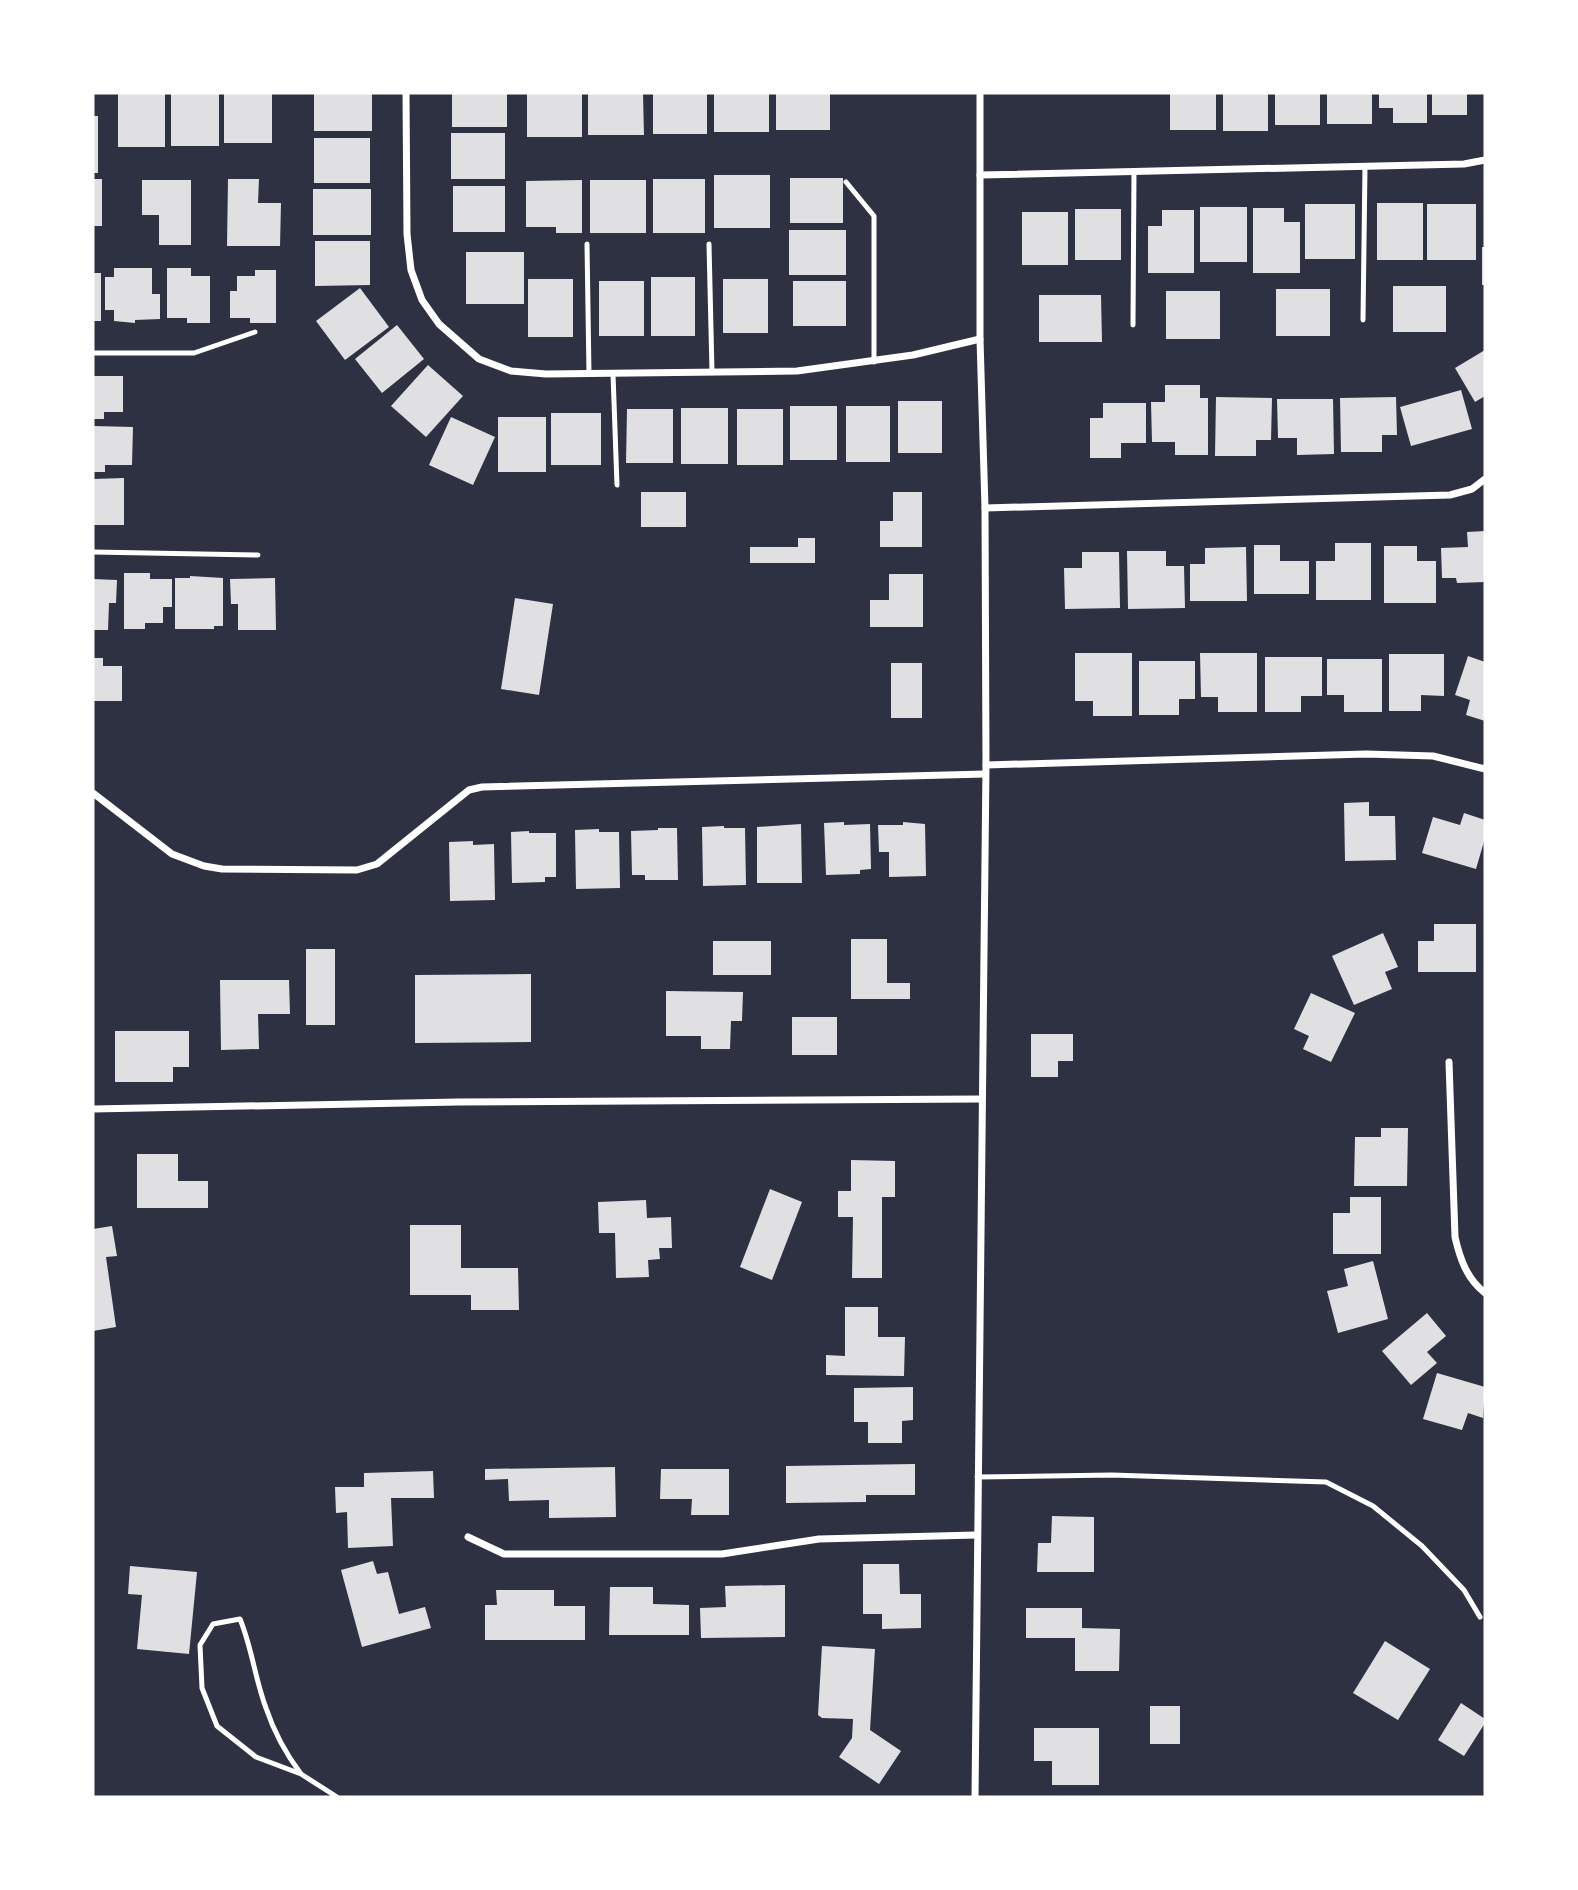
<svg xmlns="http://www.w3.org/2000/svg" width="1578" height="1890" font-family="'IBM Plex Sans',sans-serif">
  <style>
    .building { fill: #e0e0e3 }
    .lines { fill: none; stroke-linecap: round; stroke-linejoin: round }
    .service { stroke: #fff; stroke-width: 5 }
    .minor { stroke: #fff; stroke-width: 7 }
  </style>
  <rect width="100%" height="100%" fill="#2d3142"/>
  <g class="building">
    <rect x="118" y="93" width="47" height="54"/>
    <rect x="171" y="93" width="48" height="53"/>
    <rect x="224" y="93" width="48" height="50"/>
    <rect x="314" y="93" width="58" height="38"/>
    <rect x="452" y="93" width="55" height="34"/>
    <rect x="527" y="93" width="55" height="44"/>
    <polygon points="588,93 643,93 644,135 588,135"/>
    <rect x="653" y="93" width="54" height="41"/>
    <rect x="714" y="93" width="55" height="39"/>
    <rect x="776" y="93" width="54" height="37"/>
    <rect x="1170" y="93" width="46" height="37"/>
    <rect x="1223" y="93" width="45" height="38"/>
    <rect x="1275" y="93" width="45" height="32"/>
    <rect x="1327" y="93" width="45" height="31"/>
    <polygon points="1379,93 1427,93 1427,123 1393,123 1393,108 1379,108"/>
    <rect x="1432" y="93" width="35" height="22"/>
    <rect x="93" y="116" width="5" height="57"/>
    <rect x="451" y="133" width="54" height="46"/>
    <rect x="314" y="138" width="56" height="45"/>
    <rect x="714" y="175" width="56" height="53"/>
    <rect x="790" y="178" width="53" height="45"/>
    <rect x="93" y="179" width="9" height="47"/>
    <polygon points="228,179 259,179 258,203 281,203 280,246 227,246"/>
    <rect x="653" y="179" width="52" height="54"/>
    <polygon points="142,180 191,180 191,245 159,245 159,215 142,215"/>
    <polygon points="582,180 582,233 556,233 556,227 526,227 526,181"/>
    <rect x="590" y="180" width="56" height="53"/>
    <rect x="453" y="186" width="52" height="46"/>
    <rect x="313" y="189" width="58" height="46"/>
    <rect x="1377" y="203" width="46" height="57"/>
    <rect x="1305" y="204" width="50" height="55"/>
    <rect x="1427" y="204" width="49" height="56"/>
    <rect x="1200" y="207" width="47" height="55"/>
    <polygon points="1253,208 1284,208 1284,222 1300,222 1300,273 1253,273"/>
    <rect x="1075" y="209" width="46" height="51"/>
    <polygon points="1162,210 1194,210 1194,273 1148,273 1148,226 1162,226"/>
    <rect x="1022" y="212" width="46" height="53"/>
    <rect x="789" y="230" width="57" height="45"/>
    <polygon points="315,241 370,241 370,285 315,286"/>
    <rect x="1482" y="247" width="3" height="38"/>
    <rect x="466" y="252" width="58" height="52"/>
    <polygon points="114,268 152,268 152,294 160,294 160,319 135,320 135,323 114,321 114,310 105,310 105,277 114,277"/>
    <polygon points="167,268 191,268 191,276 210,276 210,323 187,323 187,318 167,318"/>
    <polygon points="255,270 276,270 276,323 250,323 250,318 230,318 230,291 237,291 237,276 255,276"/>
    <rect x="93" y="273" width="8" height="48"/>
    <rect x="651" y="277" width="44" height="59"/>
    <rect x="528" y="279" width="45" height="58"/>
    <rect x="723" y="279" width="45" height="54"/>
    <rect x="599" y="281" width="45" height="55"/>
    <rect x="793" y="281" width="53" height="45"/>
    <rect x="1393" y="286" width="53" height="46"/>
    <polygon points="360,288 389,327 345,360 316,321"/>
    <rect x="1276" y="289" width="54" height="47"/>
    <rect x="1166" y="291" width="54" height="48"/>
    <polygon points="1039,295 1101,295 1102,342 1039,342"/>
    <polygon points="397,325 424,359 382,393 355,359"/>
    <polygon points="1485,350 1485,396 1475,402 1455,368"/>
    <polygon points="428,365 463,396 426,437 391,406"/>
    <polygon points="93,376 123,376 123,412 104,412 104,419 93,419"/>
    <polygon points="1165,385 1200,385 1200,398 1208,398 1208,455 1175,455 1175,442 1152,442 1151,402 1165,402"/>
    <polygon points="1461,390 1472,429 1411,446 1400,407"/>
    <polygon points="1216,397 1272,398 1271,440 1256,440 1256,456 1215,456"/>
    <polygon points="1396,397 1397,435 1382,435 1382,452 1341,452 1340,398"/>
    <polygon points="1277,399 1333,399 1334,454 1297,455 1297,438 1278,438"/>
    <rect x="898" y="401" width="44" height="52"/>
    <polygon points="1103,403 1146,403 1146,443 1121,443 1121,458 1090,458 1090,418 1103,418"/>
    <rect x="790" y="406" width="47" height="54"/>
    <rect x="846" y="406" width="44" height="56"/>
    <rect x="681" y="408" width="47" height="56"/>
    <polygon points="627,409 673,409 673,463 626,463"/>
    <rect x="737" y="409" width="46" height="56"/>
    <rect x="551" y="413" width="50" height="52"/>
    <polygon points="451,417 495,437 473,485 429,465"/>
    <rect x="498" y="417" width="48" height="55"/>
    <polygon points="93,426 133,427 132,465 105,465 105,472 93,472"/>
    <polygon points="124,478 124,525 93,525 93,479"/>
    <rect x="641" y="492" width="45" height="35"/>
    <polygon points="893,492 922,492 922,547 880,547 880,521 893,521"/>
    <polygon points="1485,531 1485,582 1457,583 1456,578 1442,578 1441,548 1468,547 1467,532"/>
    <polygon points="798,538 815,538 815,563 750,563 750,547 798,547"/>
    <polygon points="1335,543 1371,543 1371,600 1316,600 1316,561 1335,561"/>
    <polygon points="1254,545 1280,545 1280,561 1309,561 1309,594 1254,594"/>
    <polygon points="1384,546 1417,546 1417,561 1436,561 1436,603 1384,603"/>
    <polygon points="1246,547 1247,601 1190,601 1190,564 1205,564 1205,548"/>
    <polygon points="1127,551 1166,551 1166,566 1184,566 1185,608 1128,609"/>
    <polygon points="1082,552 1119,552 1120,608 1065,609 1064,568 1082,568"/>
    <polygon points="124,573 150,573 150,579 172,579 172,607 163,607 163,623 145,623 145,629 124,629"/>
    <polygon points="889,574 923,574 923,627 870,627 870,600 889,600"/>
    <polygon points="190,576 223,578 223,626 214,626 214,629 175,629 175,578 190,578"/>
    <polygon points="275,578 276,630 238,630 238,604 231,604 230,579"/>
    <polygon points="93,579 117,580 116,603 109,603 108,630 93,630"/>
    <polygon points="515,598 553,604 539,695 501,689"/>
    <polygon points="1075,653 1132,653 1132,716 1093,716 1093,701 1075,701"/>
    <polygon points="1200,653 1257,653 1257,712 1218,712 1218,697 1201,697"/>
    <polygon points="1389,654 1444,654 1444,696 1421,695 1421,711 1389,711"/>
    <polygon points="1468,656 1485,662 1485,721 1466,715 1470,700 1455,695"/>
    <polygon points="1265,657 1322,657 1322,696 1301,696 1301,712 1265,712"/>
    <polygon points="93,658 103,658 103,666 122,666 122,701 93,701"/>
    <polygon points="1327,659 1382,659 1382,712 1344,712 1344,695 1327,695"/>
    <polygon points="1139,661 1195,661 1195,699 1179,699 1179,715 1139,715"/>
    <rect x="891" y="663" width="31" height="55"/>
    <polygon points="1369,802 1369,816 1395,816 1396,860 1345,861 1344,803"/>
    <polygon points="1464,813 1485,820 1485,838 1476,869 1422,853 1433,817 1460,825"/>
    <polygon points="844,822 844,825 870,824 871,869 860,870 860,874 826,875 824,823"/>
    <polygon points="903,822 925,824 926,876 889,877 889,852 879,852 878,825 903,825"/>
    <polygon points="801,824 802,883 757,883 757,827"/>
    <polygon points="724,826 724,828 745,828 746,885 703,886 702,827"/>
    <polygon points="658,828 677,828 678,880 645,880 645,875 632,875 631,831 658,830"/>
    <polygon points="599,829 599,832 619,832 620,888 576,889 575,830"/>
    <polygon points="529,831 529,833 556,833 556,877 545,877 545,882 512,883 511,832"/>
    <polygon points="473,841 473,845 494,844 495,900 450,901 449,842"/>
    <polygon points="1434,924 1476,924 1476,972 1418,972 1418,941 1434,941"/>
    <polygon points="1383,933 1398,967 1385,972 1392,989 1354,1005 1332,956"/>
    <polygon points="851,939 887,939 887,983 910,983 910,999 851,999"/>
    <rect x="713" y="941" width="58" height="34"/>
    <rect x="306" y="949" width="29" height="76"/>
    <polygon points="531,974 531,1042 415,1043 415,975"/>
    <polygon points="220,980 289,980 290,1014 258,1014 259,1049 221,1050"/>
    <polygon points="666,991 743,992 742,1021 731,1021 730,1049 701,1049 701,1036 666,1036"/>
    <polygon points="1311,993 1355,1013 1331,1062 1303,1049 1309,1036 1294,1029"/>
    <rect x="792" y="1017" width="45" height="38"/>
    <polygon points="115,1031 189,1031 189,1067 173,1067 173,1082 115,1082"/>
    <polygon points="1031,1034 1073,1034 1073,1061 1058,1061 1058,1077 1031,1077"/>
    <polygon points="1381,1128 1408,1128 1407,1186 1354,1186 1355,1137 1381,1137"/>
    <polygon points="137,1154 178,1154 178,1181 208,1181 208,1208 137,1208"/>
    <polygon points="851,1160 895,1161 895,1197 882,1197 882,1278 852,1278 853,1217 838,1217 838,1191 851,1191"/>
    <polygon points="770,1189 802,1202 772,1280 740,1267"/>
    <polygon points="1350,1197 1381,1197 1381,1254 1333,1254 1333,1213 1350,1213"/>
    <polygon points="646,1200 647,1218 671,1217 672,1248 659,1248 660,1259 648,1260 649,1277 616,1278 615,1233 599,1233 598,1202"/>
    <polygon points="410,1225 461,1225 461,1268 518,1268 519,1310 471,1310 471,1295 410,1295"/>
    <polygon points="112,1226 117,1256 106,1257 116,1327 93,1331 93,1229"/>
    <polygon points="1373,1261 1388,1319 1338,1333 1327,1291 1348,1286 1344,1269"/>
    <polygon points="845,1307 878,1307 878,1337 905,1337 904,1376 826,1375 826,1355 845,1356"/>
    <polygon points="1427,1313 1446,1336 1427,1352 1437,1363 1411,1385 1382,1351"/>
    <polygon points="1437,1373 1485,1387 1483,1418 1468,1413 1462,1430 1423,1419"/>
    <polygon points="913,1387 913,1420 902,1421 902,1443 868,1443 868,1422 854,1422 854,1388"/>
    <polygon points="915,1464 915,1495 866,1495 866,1502 786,1503 786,1466"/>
    <polygon points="615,1467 616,1517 549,1518 549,1500 509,1501 508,1479 485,1480 485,1469"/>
    <polygon points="661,1469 729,1469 729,1515 691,1515 692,1499 660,1499"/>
    <polygon points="433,1471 434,1498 391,1498 393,1546 348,1548 347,1512 336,1513 335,1487 364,1487 364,1473"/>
    <polygon points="1052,1516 1094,1517 1094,1572 1037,1572 1038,1543 1051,1543"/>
    <polygon points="373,1561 377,1574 388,1572 399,1614 425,1607 431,1628 362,1647 341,1570"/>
    <polygon points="863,1564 899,1564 900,1594 921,1594 921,1628 882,1629 882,1614 863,1614"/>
    <polygon points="130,1566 197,1572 189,1654 137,1649 142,1595 128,1594"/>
    <polygon points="785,1585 785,1637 701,1638 700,1608 726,1607 725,1586"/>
    <polygon points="610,1587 653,1587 653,1604 689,1605 689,1635 609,1635"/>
    <polygon points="496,1590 554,1590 554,1606 585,1606 585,1640 485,1640 485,1605 497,1605"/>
    <polygon points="1026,1608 1082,1608 1082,1628 1120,1629 1119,1671 1075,1671 1075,1638 1026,1638"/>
    <polygon points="1385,1641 1430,1669 1398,1720 1353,1693"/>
    <polygon points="822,1646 875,1649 870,1730 901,1751 879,1784 839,1757 852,1738 853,1719 822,1718 818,1715"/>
    <polygon points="1461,1703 1485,1719 1485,1723 1464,1756 1438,1740"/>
    <rect x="1150" y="1706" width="30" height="38"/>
    <polygon points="1034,1728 1099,1728 1099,1785 1052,1785 1052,1761 1034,1761"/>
  </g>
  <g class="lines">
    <g class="service">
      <polyline points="846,182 874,216 874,362"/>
      <polyline points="587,244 589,374"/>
      <polyline points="709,244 712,372"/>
      <polyline points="1363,320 1365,166"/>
      <polyline points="1133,325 1134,171"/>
      <polyline points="93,353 194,353 255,332"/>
      <polyline points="613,374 617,485"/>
      <polyline points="93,552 258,555"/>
      <polyline points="977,1477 1112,1475 1326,1482 1373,1506 1422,1546 1464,1590 1480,1617"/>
      <path d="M301,1774C286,1754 274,1732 266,1708C255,1679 252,1648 240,1619L213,1624L200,1645L202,1688L217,1726L256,1757L301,1774L337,1797"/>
    </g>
    <g class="minor">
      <polyline points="406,93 407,234 411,270 422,300 439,324 479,359 511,371 546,374 797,371 913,355 980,339"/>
      <polyline points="980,175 1464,164 1485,160"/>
      <polyline points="985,508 1450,495 1472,489 1485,479"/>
      <polyline points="986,765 1366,754 1433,756 1485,769"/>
      <polyline points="93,793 172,854 204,866 222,869 357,870 377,864 469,790 482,787 985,774"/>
      <path d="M1449,1062L1455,1237C1460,1259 1467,1279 1485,1293"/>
      <polyline points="93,1109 458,1102 981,1099"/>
      <polyline points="468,1537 504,1554 722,1554 819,1539 976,1535"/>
      <polyline points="975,1797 986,765 985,508 980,339 980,93"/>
    </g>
  </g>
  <rect width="1578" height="1890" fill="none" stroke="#ffffff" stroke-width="189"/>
</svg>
